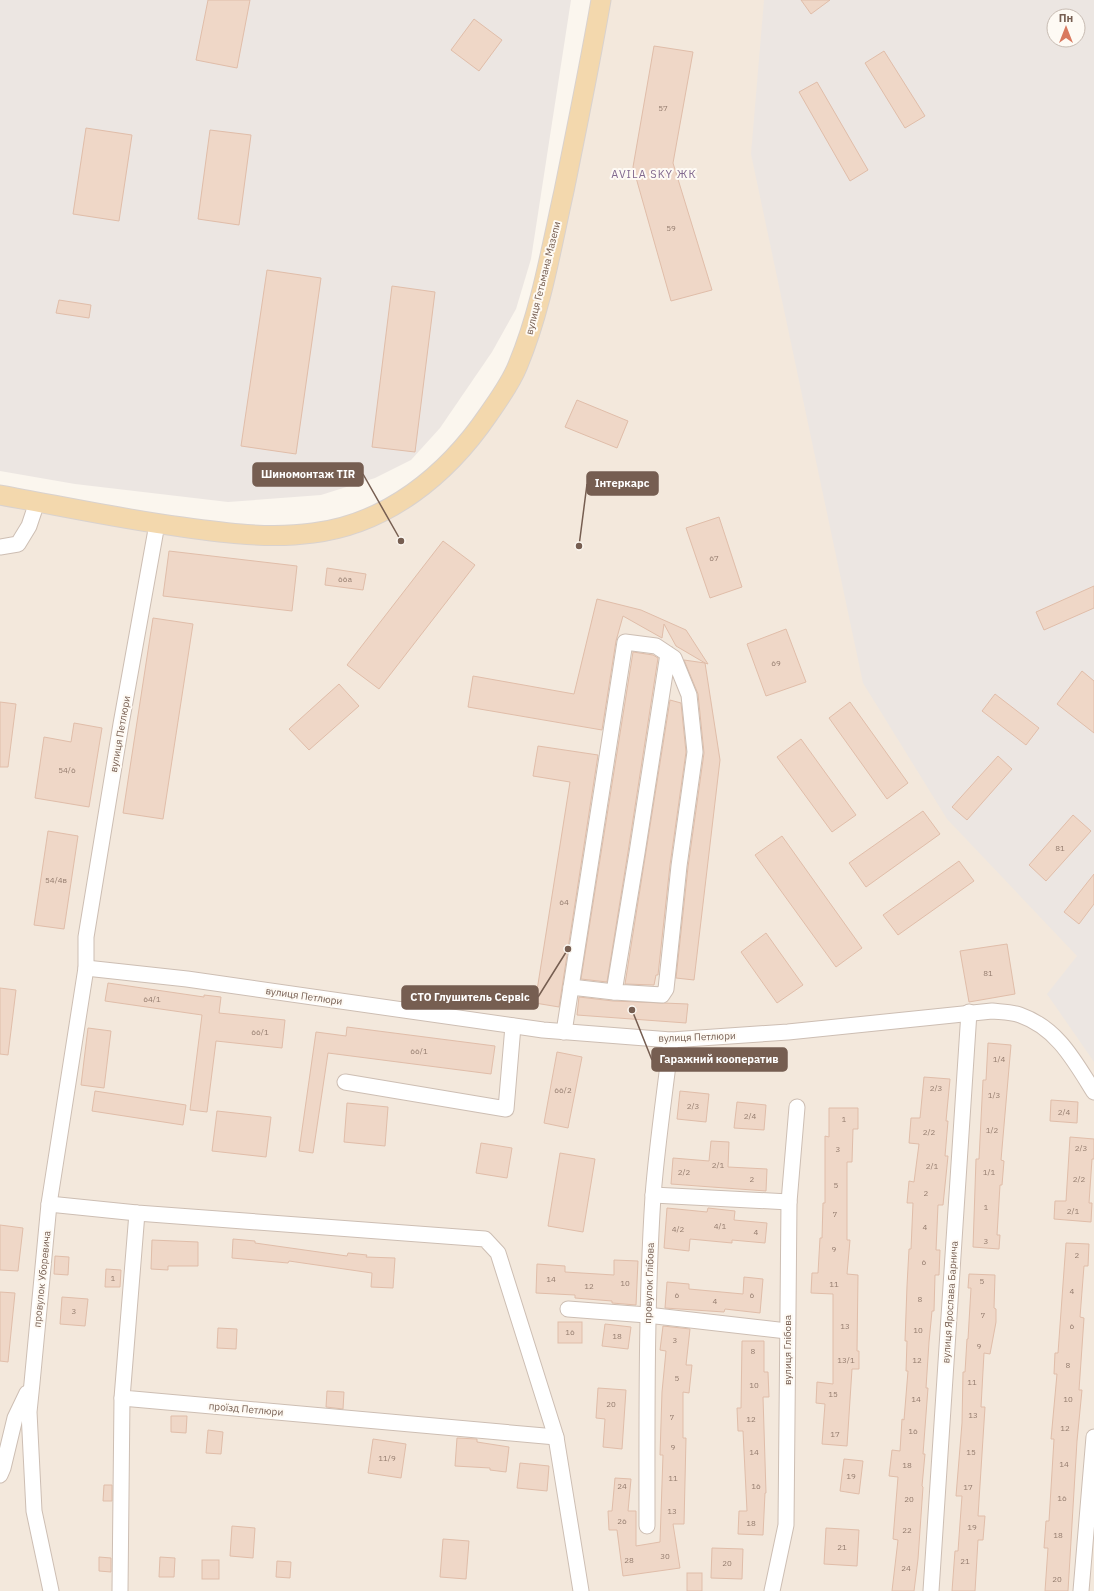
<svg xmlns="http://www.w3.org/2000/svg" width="1094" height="1591" font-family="'IBM Plex Sans',sans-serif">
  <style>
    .residential { fill: #f3e8dc; fill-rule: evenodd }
    .industrial { fill: #ece6e2; fill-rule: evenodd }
    .building { fill: #efd7c7; stroke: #e0bda9 }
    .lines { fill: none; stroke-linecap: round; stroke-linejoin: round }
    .minor-casing { stroke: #cdbeb3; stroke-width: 17 }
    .major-casing { stroke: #d9d2ce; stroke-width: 21 }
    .minor { stroke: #fff; stroke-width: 15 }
    .major { stroke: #f3d8ad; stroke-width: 19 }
    .labels { text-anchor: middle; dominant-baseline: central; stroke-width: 4; stroke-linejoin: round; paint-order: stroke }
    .number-label { font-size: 8px; fill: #947c6e }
    .street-label { font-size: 10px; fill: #765e51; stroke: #fefaf4 }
    .neighbourhood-label { font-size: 11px; letter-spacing: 1px; fill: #836a90; stroke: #fefaf4 }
    .leader { fill: none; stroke: #765e51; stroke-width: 1.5 }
    .callout-dot { fill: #765e51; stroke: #fefaf4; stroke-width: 1.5 }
    .callout { fill: #765e51; stroke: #765e51; stroke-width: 1.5 }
    .callout-label { font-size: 11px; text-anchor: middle; font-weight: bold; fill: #fff }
  </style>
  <rect width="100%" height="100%" fill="#fbf6ee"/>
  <path class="residential" d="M610,0H1094V1591H0V504L156,532L231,543L282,545L356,534L402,512L433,490L463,462L484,437L525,371L540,332L597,76ZM1054,16H1078V40H1054Z"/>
  <g class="industrial">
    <polygon points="0,0 571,0 531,259 516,309 492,352 440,428 411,460 375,478 321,495 228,502 75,484 0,471"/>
    <path d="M764,0H1094V1062L1047,994L1077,956L947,819L863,683L751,154ZM1054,16H1078V40H1054Z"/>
  </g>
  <g class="building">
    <polygon points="208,0 250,0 237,68 196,60"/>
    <polygon points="801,0 830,0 811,14"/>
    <polygon points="474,19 502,40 479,71 451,50"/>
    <polygon points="654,46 693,52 673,163 712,290 671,301 633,167"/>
    <polygon points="884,51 925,116 905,128 865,63"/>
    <polygon points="817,82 868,170 850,181 799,92"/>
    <polygon points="86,128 132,135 119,221 73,214"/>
    <polygon points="210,130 251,135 239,225 198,219"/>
    <polygon points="267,270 321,278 296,454 241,446"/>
    <polygon points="392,286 435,292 415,452 372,447"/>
    <polygon points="59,300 91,305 89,318 56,313"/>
    <polygon points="577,400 628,421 617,448 565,427"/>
    <polygon points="719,517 742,587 710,598 686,528"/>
    <polygon points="443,541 475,565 379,689 347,665"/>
    <polygon points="169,551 297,566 292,611 163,596"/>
    <polygon points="327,568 366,574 363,590 325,585"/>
    <polygon points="1094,586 1094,608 1044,630 1036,612"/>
    <polygon points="597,599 641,610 686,630 708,664 705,663 720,760 694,980 676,978 688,867 704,753 698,694 684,660 705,663 676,646 664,624 662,638 623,616 616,641 602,730 468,707 473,676 574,694"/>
    <polygon points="153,618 193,624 163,819 123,813"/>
    <polygon points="786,629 806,682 766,696 747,644"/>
    <polygon points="633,652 653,655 658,658 628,852 607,982 581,979"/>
    <polygon points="1082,671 1094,681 1094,733 1057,704"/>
    <polygon points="339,684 359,706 309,750 289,729"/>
    <polygon points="995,694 1039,728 1026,745 982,711"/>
    <polygon points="670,700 681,703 686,752 670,865 658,975 656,975 654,985 625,984"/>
    <polygon points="0,702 16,704 8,767 0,767"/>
    <polygon points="850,702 908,783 887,799 829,718"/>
    <polygon points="74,723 102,728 89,807 35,798 44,737 71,742"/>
    <polygon points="801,739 856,815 832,832 777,757"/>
    <polygon points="538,746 598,755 559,1007 535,1003 570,782 533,776"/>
    <polygon points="998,756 1012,769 967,820 952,807"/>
    <polygon points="923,811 940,834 866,887 849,863"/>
    <polygon points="1073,815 1091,831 1046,881 1029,865"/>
    <polygon points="48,831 78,836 64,929 34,925"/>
    <polygon points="782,836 862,948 836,967 755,855"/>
    <polygon points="959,861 974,881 898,935 883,915"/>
    <polygon points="1094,874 1094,904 1079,924 1064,912"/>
    <polygon points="766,933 803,985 777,1003 741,952"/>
    <polygon points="1007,944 1015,994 969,1002 960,951"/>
    <polygon points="108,983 204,997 204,995 221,997 219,1013 285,1020 282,1048 216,1041 207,1112 190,1110 202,1015 105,1001"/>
    <polygon points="0,988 16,990 8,1055 0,1054"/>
    <polygon points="579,997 613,1001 688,1004 686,1023 577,1015"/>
    <polygon points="347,1027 495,1046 491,1074 328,1053 313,1153 299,1151 316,1032 346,1036"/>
    <polygon points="88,1028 111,1031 104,1088 81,1085"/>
    <polygon points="988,1043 1011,1045 1001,1160 1004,1161 1002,1185 1000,1185 997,1235 1000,1235 999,1249 973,1247 976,1159 979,1159 983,1080 986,1080"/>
    <polygon points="557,1052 582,1057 568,1128 544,1123"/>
    <polygon points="924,1077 950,1079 946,1121 948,1121 945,1156 948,1156 943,1205 938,1205 936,1250 940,1250 939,1275 935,1275 934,1311 932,1311 929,1342 926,1388 928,1388 923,1454 925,1454 922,1486 923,1487 918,1559 914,1591 892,1591 898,1540 893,1539 898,1477 889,1476 892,1450 900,1451 902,1419 904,1420 908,1371 906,1371 907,1341 905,1341 907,1286 909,1249 911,1249 913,1203 907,1203 909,1181 914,1182 919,1144 909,1143 911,1118 920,1118"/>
    <polygon points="95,1091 186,1105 183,1125 92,1111"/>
    <polygon points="680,1091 709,1094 706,1122 677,1119"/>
    <polygon points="1051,1100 1078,1102 1077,1123 1050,1121"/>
    <polygon points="737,1102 766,1105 764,1130 734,1128"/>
    <polygon points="347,1103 388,1107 385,1146 344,1142"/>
    <polygon points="829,1108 858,1108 858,1129 853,1129 852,1162 847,1162 847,1240 850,1240 847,1274 858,1275 857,1351 859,1351 859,1369 852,1369 847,1446 822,1444 825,1404 816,1403 817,1382 833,1384 833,1294 811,1293 812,1273 818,1273 820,1238 822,1238 823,1203 825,1203 825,1136 829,1137"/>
    <polygon points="217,1111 271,1117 266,1157 212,1151"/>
    <polygon points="1070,1137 1094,1139 1094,1159 1092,1159 1089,1203 1092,1203 1091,1222 1054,1219 1055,1201 1066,1201"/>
    <polygon points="711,1141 729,1142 728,1167 767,1169 766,1191 671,1184 673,1158 709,1161"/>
    <polygon points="481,1143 512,1148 507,1178 476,1173"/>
    <polygon points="560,1153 595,1159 583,1232 548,1226"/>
    <polygon points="667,1208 707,1212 708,1208 735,1211 734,1220 767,1223 765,1243 732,1240 732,1243 690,1239 689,1251 664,1248"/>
    <polygon points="0,1225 23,1228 18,1271 0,1270"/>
    <polygon points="233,1239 255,1241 255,1243 347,1256 348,1253 367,1255 366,1257 395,1258 393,1288 371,1287 372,1273 289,1261 288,1263 232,1258"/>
    <polygon points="152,1240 198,1242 198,1266 168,1266 168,1270 151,1269"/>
    <polygon points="1066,1243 1089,1244 1088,1266 1084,1266 1080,1317 1084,1318 1079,1390 1082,1390 1077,1441 1068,1591 1045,1591 1048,1548 1044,1548 1046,1521 1049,1521 1054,1439 1051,1439 1057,1374 1054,1374 1055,1353 1058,1353"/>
    <polygon points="55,1256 69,1257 68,1275 54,1274"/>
    <polygon points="614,1260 638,1261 636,1305 612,1303 612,1301 575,1298 575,1295 536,1293 537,1264 565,1266 565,1272 614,1275"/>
    <polygon points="106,1269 121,1270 120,1287 105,1287"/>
    <polygon points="969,1274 995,1275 994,1308 996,1309 996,1322 990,1354 984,1353 981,1407 985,1407 978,1516 985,1516 983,1540 978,1540 975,1591 952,1591 955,1551 958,1551 962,1496 956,1496 962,1423 963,1372 965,1372 967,1339 968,1339 971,1288 968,1288"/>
    <polygon points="744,1277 763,1279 760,1313 725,1309 724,1312 665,1308 667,1282 689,1284 689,1289 743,1294"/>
    <polygon points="0,1292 15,1293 8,1362 0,1361"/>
    <polygon points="62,1297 88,1299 85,1326 60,1324"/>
    <rect x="558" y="1322" width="24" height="21"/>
    <polygon points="605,1324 631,1327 628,1349 602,1346"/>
    <polygon points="663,1326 690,1329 686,1365 692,1365 689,1393 683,1392 683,1438 686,1438 684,1524 673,1524 680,1568 623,1576 617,1530 609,1530 608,1511 612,1511 615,1478 631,1479 628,1511 636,1511 636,1546 660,1542 663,1455 660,1455 662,1392 666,1351 660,1350"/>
    <polygon points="218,1328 237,1329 236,1349 217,1348"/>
    <polygon points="742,1341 764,1341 764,1372 768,1372 769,1397 763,1397 766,1493 765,1493 763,1535 738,1534 739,1511 747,1511 743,1431 738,1431 737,1408 741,1408"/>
    <polygon points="598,1388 626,1390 622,1449 603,1447 605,1419 596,1418"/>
    <polygon points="327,1391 344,1392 343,1409 326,1407"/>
    <polygon points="171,1416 187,1416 186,1433 171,1432"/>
    <polygon points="208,1430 223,1432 221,1454 206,1453"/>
    <polygon points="457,1438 477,1439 477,1442 509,1447 506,1472 490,1470 490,1468 455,1466"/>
    <polygon points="373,1439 406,1444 401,1478 368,1473"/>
    <polygon points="844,1459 863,1461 859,1494 840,1491"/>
    <polygon points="520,1463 549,1466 547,1491 517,1488"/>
    <polygon points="104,1485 112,1485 112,1501 103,1501"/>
    <polygon points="232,1526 255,1528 253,1558 230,1556"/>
    <polygon points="826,1528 859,1530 857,1566 824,1564"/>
    <polygon points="443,1539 469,1541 466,1579 440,1577"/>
    <polygon points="712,1548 743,1549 742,1579 711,1578"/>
    <polygon points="99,1557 111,1558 111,1572 99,1571"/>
    <polygon points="160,1557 175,1558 174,1577 159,1577"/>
    <rect x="202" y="1560" width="17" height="19"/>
    <polygon points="277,1561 291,1562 290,1578 276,1577"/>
    <rect x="687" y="1573" width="15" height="18"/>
  </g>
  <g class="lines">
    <defs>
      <g id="minor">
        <polyline points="0,547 18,544 29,526 37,502"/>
        <path d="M86,968L187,979L543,1030L671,1040L788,1032L992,1011C1001,1012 1011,1012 1020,1015C1057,1028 1074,1060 1094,1092"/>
        <polyline points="571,987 614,992"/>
        <polyline points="564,1032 625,642 656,646 674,658 689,695 695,752 679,866 666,989 662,995 614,992 637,853 668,654"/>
        <polyline points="345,1082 506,1109 513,1026"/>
        <polyline points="653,1195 789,1202"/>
        <polyline points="49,1204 137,1213 485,1239 498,1253 556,1437 581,1591"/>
        <polyline points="137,1213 122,1398 556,1437"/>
        <polyline points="568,1309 647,1315 787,1331"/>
        <polyline points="0,1475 3,1468 15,1418 27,1393"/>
        <path d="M647,1526C647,1416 646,1306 653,1196C657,1144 665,1092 671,1040"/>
        <polyline points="51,1591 34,1511 29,1412 32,1383 49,1204 86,968 86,937 121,724 157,524"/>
        <polyline points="120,1591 122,1398"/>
        <polyline points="772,1591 786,1525 789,1202 797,1107"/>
        <polyline points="931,1591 969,1012"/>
        <polyline points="1081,1591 1094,1437"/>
      </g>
      <path id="major" d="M0,495C61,506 121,519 182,527C225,533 269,539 313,533C387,524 447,475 488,415C499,399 511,383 518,365C541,310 551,249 564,191C577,127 590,64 601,0"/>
    </defs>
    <use href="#minor" class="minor-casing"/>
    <use href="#major" class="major-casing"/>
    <use href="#minor" class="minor"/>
    <use href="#major" class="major"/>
  </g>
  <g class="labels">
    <g class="number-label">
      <text x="663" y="108">57</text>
      <text x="671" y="228">59</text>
      <text x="714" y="558">67</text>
      <text x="345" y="579">66а</text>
      <text x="776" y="663">69</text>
      <text x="67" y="770">54/6</text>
      <text x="1060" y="848">81</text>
      <text x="56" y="880">54/4в</text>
      <text x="564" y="902">64</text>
      <text x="988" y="973">81</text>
      <text x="152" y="999">64/1</text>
      <text x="260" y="1032">66/1</text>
      <text x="419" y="1051">66/1</text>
      <text x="999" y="1059">1/4</text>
      <text x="936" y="1088">2/3</text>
      <text x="563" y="1090">66/2</text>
      <text x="994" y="1095">1/3</text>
      <text x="693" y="1106">2/3</text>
      <text x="1064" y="1112">2/4</text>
      <text x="750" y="1116">2/4</text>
      <text x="844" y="1119">1</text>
      <text x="992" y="1130">1/2</text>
      <text x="929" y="1132">2/2</text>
      <text x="1081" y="1148">2/3</text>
      <text x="838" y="1149">3</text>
      <text x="718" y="1165">2/1</text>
      <text x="932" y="1166">2/1</text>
      <text x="684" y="1172">2/2</text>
      <text x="989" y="1172">1/1</text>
      <text x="752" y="1179">2</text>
      <text x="1079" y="1179">2/2</text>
      <text x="836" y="1185">5</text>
      <text x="926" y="1193">2</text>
      <text x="986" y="1207">1</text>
      <text x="1073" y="1211">2/1</text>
      <text x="835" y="1214">7</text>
      <text x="720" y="1226">4/1</text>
      <text x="925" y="1227">4</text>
      <text x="678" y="1229">4/2</text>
      <text x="756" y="1232">4</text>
      <text x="986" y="1241">3</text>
      <text x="834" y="1249">9</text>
      <text x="1077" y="1255">2</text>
      <text x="924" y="1262">6</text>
      <text x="113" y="1278">1</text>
      <text x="551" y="1279">14</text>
      <text x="982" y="1281">5</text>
      <text x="625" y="1283">10</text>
      <text x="834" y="1284">11</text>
      <text x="589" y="1286">12</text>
      <text x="1072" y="1291">4</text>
      <text x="677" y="1295">6</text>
      <text x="752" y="1295">6</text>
      <text x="920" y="1299">8</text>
      <text x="715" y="1301">4</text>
      <text x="74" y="1311">3</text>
      <text x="983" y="1315">7</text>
      <text x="845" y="1326">13</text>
      <text x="1072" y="1326">6</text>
      <text x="918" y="1330">10</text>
      <text x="570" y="1332">16</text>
      <text x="617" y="1336">18</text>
      <text x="675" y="1340">3</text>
      <text x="979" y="1346">9</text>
      <text x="753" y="1351">8</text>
      <text x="846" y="1360">13/1</text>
      <text x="917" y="1360">12</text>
      <text x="1068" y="1365">8</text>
      <text x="677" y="1378">5</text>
      <text x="972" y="1382">11</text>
      <text x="754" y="1385">10</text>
      <text x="833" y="1394">15</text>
      <text x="916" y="1399">14</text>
      <text x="1068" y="1399">10</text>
      <text x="611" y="1404">20</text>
      <text x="973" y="1415">13</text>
      <text x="672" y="1417">7</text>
      <text x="751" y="1419">12</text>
      <text x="1065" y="1428">12</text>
      <text x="913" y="1431">16</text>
      <text x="835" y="1434">17</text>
      <text x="673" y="1447">9</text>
      <text x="754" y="1452">14</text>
      <text x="971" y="1452">15</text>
      <text x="387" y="1458">11/9</text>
      <text x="1064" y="1464">14</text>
      <text x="907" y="1465">18</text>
      <text x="851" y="1476">19</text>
      <text x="673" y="1478">11</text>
      <text x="622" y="1486">24</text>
      <text x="756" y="1486">16</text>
      <text x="968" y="1487">17</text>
      <text x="1062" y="1498">16</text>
      <text x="909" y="1499">20</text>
      <text x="672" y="1511">13</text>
      <text x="622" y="1521">26</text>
      <text x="751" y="1523">18</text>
      <text x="972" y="1527">19</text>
      <text x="907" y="1530">22</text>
      <text x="1058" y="1535">18</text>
      <text x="842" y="1547">21</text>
      <text x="665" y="1556">30</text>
      <text x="629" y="1560">28</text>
      <text x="965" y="1561">21</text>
      <text x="727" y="1563">20</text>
      <text x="906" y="1568">24</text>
      <text x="1057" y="1579">20</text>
    </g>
    <g class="street-label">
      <text transform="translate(543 278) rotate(-76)">вулиця Гетьмана Мазепи</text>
      <text transform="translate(120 734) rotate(-80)">вулиця Петлюри</text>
      <text transform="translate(304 996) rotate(8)">вулиця Петлюри</text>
      <text transform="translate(697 1037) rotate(-2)">вулиця Петлюри</text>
      <text transform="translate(42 1279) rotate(-84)">провулок Уборевича</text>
      <text transform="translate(649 1283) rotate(-88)">провулок Глібова</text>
      <text transform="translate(950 1302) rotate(-86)">вулиця Ярослава Барнича</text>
      <text transform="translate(787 1350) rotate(-90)">вулиця Глібова</text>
      <text transform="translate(246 1409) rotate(5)">проїзд Петлюри</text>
    </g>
    <g class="neighbourhood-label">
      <text x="654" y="174">AVILA SKY ЖК</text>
    </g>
  </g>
  <path class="leader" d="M401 541L363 474M579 546L587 484M568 949L538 997M632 1010L652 1060"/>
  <g class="callout-dot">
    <circle cx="401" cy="541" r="4"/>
    <circle cx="579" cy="546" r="4"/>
    <circle cx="568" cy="949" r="4"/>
    <circle cx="632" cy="1010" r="4"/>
  </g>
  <g class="callout">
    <rect x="253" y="463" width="110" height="23" rx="4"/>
    <rect x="587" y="472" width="71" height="23" rx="4"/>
    <rect x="402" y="986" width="136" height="23" rx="4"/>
    <rect x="652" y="1048" width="135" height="23" rx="4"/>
  </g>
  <g class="callout-label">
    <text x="308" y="478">Шиномонтаж TIR</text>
    <text x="622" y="487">Інтеркарс</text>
    <text x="470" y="1001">СТО Глушитель Сервіс</text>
    <text x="719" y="1063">Гаражний кооператив</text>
  </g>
  <g transform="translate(1066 28)"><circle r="19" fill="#fefaf4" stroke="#c8bcb3"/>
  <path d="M0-3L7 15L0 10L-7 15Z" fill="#d9795f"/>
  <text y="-6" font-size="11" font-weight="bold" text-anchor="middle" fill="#765e51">Пн</text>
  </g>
</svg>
